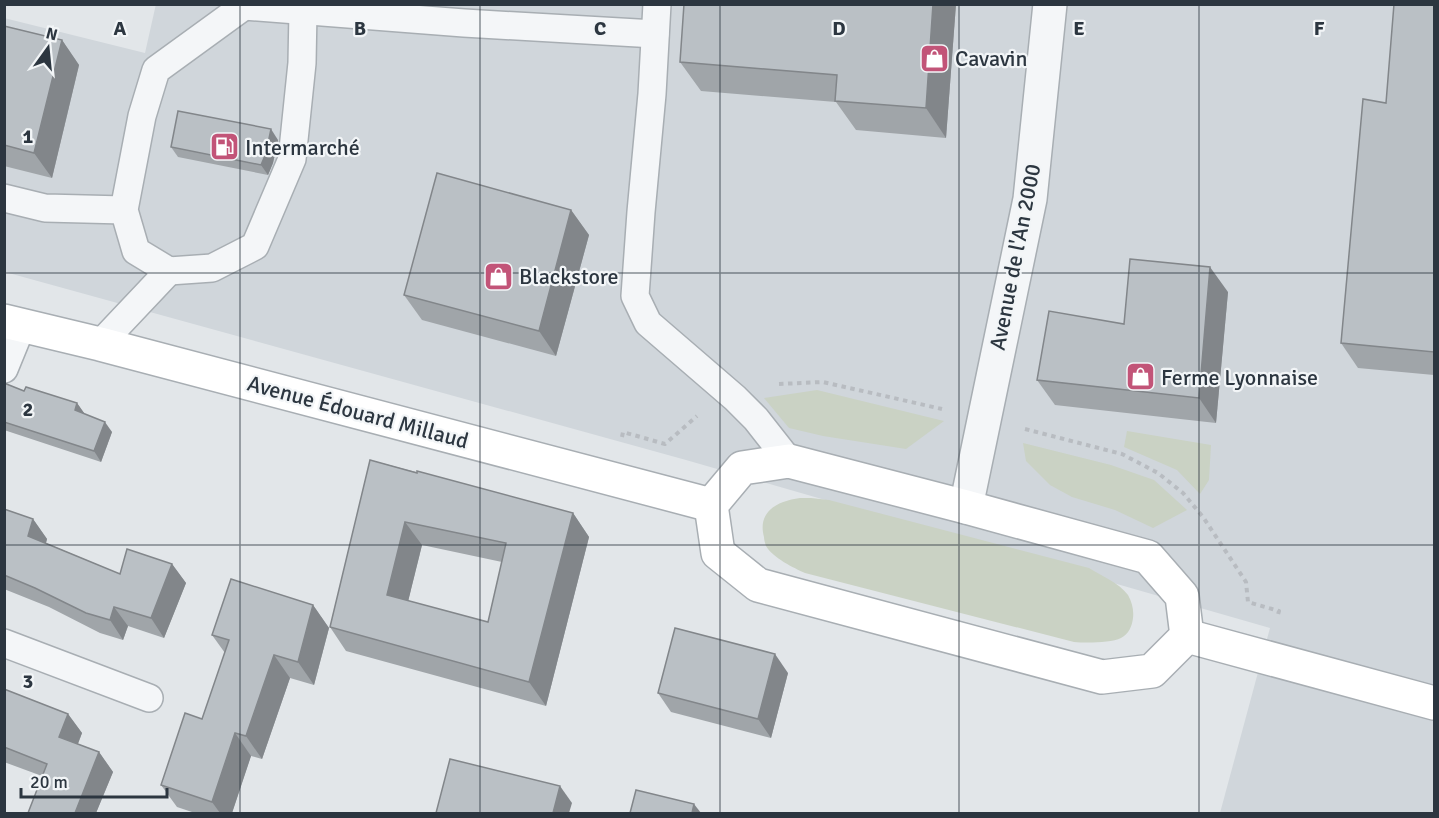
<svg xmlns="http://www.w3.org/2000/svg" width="1439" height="818" font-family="Signika,sans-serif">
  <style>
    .built { fill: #d0d6db }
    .green { fill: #cad2c4 }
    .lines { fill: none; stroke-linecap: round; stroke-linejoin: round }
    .service-casing { stroke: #a8aeb3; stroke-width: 30 }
    .minor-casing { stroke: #a8aeb3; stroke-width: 36 }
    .secondary-casing { stroke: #a8aeb3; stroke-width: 36 }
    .path { stroke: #b8bcc1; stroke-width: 4; stroke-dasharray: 4.5 4.5; stroke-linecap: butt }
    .service { stroke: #f4f6f8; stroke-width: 27 }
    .minor { stroke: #f4f6f8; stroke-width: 33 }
    .secondary { stroke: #fff; stroke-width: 33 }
    .wall { fill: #a0a5a9; fill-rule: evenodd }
    .shaded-wall { fill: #82868a }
    .building { fill: #bac0c5; stroke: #82868a; stroke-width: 1.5; fill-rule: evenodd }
    .grid { fill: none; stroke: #2c3640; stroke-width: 1.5; stroke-opacity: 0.55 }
    .labels { text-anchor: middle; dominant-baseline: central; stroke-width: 4.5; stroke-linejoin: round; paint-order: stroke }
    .poi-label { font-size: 22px; fill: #2c3640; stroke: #f2f5f7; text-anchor: start }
    .street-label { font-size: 22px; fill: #2c3640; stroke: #f2f5f7 }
    .grid-label { font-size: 20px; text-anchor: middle; font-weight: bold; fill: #2c3640; stroke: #f2f5f7; stroke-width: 4.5; stroke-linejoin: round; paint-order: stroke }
  </style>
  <rect width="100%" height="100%" fill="#e2e6e9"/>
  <polygon class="built" points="156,4 1434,5 1434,813 1220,813 1270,628 686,460 5,272 4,18 145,53"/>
  <g class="green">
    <polygon points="817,390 944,421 906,449 823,436 789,428 764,398"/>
    <polygon points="1127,431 1211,445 1209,480 1200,494 1177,470 1124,447"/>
    <polygon points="1023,443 1111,465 1154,480 1187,510 1153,528 1115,510 1072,497 1050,485 1026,461"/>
    <path d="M800,498H811L829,500L1089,568C1102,576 1119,583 1128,595C1132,602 1134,610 1133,618C1132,626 1129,634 1121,638C1111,643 1086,643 1074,642L805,573C794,568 773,558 766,546C765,543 764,540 764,537C757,511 778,501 800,498Z"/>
  </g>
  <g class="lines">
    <defs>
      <g id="service">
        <polyline points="244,4 244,6 464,23 655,34"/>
        <polyline points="657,4 652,94 641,212 635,296 648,323 735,398 756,419 789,461"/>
        <polyline points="244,6 156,70 142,116 124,210 136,251 169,271 212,268 255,246 292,159 302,63 303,11"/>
        <polyline points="4,198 45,208 124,210"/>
        <polyline points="100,344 169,271"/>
        <polyline points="4,369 22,325"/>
        <polyline points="4,643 149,698"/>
      </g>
      <polyline id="minor" points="966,507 1030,199 1050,4"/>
      <g id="secondary">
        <polyline points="4,321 100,344 711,505"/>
        <polygon points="789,461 966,507 1148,557 1182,596 1187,636 1152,671 1102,677 758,585 718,553 711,505 742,468"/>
        <polyline points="1187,636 1434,703"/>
      </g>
    </defs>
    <use href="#service" class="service-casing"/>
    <use href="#minor" class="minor-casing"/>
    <use href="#secondary" class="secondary-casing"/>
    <g class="path">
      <polyline points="779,384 823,382 942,409"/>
      <polyline points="1025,429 1122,454 1158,473 1183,493 1203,517 1246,582 1248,602 1279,611 1277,618"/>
      <polyline points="622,437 623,432 665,444 697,416"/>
    </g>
    <use href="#service" class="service"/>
    <use href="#minor" class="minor"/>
    <use href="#secondary" class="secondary"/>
  </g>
  <g class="wall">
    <polygon points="956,4 946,138 856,130 836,102 701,91 680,62"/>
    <polygon points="1434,4 1434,375 1358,368 1341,343 1386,103"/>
    <polygon points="4,26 62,40 79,65 52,178 4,166"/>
    <polygon points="278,140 273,163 268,175 178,157 171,147"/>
    <polygon points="571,210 589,235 556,356 422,320 404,295"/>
    <polygon points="1228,292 1216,423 1055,405 1037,380 1124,324"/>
    <polygon points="4,383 24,391 77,403 84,413 84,414 112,432 101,462 4,430"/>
    <path d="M370,460L573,513L589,537L546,706L346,651L330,627ZM422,545L502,562L488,622L408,601Z"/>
    <polygon points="4,509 33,519 47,539 46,543 120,574 172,564 186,583 164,638 128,626 123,640 100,633 49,607 4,589"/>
    <polygon points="313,605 329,628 314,685 290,678 262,759 251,756 232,813 195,813 177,807 161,785 202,719 225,653 212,635"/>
    <polygon points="788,673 771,738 671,712 658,693"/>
    <polygon points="4,689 68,714 82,733 78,744 99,752 113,772 96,813 28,813 42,776 4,762"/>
  </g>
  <g class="shaded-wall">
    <polygon points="933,4 956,4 946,138 926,108"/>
    <polygon points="62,40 79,65 52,178 34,153"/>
    <polygon points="271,129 278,140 273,163 268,175 261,165"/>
    <polygon points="571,210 589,235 556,356 539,331"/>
    <polygon points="1210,267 1228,292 1216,423 1199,398"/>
    <polygon points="77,403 84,413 82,420 75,410"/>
    <polygon points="105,422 112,432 101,462 94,451"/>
    <polygon points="573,513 589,537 546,706 529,682"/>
    <polygon points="33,519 47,539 42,556 28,536"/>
    <polygon points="405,522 422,545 404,618 387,595"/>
    <polygon points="172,564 186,583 164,638 151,618"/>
    <polygon points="313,605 329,628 314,685 298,662"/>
    <polygon points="114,607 128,626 123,640 110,620"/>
    <polygon points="775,654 788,673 771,738 758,719"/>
    <polygon points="274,655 290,678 262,759 246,736"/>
    <polygon points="68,714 82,733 73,756 59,737"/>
    <polygon points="235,733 251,756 232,813 220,813 212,802"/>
    <polygon points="99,752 113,772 96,813 75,813"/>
    <polygon points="560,786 572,803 569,813 553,813"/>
    <polygon points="694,804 701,813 692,813"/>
  </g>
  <g class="building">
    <polygon points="684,4 933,4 926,108 835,101 837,75 680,62"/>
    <polygon points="1394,4 1434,4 1434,352 1341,343 1363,99 1386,103"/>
    <polygon points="4,26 62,40 34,153 4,145"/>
    <polygon points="178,111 271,129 266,153 261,165 171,147"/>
    <polygon points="437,173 571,210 539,331 404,295"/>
    <polygon points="1130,259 1210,267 1199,398 1037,380 1049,311 1124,324"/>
    <polygon points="4,383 24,391 26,387 77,403 75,410 105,422 94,451 4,422"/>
    <path d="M370,460L417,473V471L573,513L529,682L330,627ZM405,522L506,543L488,622L387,595Z"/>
    <polygon points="4,509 33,519 28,536 120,574 127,549 172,564 151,618 114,607 110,620 86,613 35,588 4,575"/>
    <polygon points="231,579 313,605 298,662 274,655 246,736 235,733 212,802 161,785 185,713 202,719 229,640 212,635"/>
    <polygon points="675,628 775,654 758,719 658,693"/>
    <polygon points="4,689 68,714 59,737 99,752 75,813 28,813 47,764 4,747"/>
    <polygon points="450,759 560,786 553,813 436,813"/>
    <polygon points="636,790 694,804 692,813 630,813"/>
  </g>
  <path class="grid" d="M240,4V814M480,4V814M720,4V814M959,4V814M1199,4V814M4,273H1434M4,545H1434"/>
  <defs>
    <symbol id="shop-square" viewBox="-11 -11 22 22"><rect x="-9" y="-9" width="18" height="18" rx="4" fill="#c25478" stroke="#f2f5f7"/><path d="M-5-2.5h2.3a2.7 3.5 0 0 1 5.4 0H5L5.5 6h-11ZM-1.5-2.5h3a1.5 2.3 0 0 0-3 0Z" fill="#fff"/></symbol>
    <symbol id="fuel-square" viewBox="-11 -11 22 22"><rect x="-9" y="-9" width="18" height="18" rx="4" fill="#c25478" stroke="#f2f5f7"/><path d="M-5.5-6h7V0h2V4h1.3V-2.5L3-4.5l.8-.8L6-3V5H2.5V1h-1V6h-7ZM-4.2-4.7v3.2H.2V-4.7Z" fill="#fff"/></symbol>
  </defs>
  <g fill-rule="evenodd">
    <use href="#shop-square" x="918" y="42" width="33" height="33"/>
    <use href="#fuel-square" x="208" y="130" width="33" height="33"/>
    <use href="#shop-square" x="482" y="260" width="33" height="33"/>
    <use href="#shop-square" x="1124" y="360" width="33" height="33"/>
  </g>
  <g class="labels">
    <g class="poi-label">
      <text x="955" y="58">Cavavin</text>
      <text x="245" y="147">Intermarché</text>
      <text x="519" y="276">Blackstore</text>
      <text x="1161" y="377">Ferme Lyonnaise</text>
    </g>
    <g class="street-label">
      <text transform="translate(1015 257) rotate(-79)">Avenue de l'An 2000</text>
      <text transform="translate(358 412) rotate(15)">Avenue Édouard Millaud</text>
    </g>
  </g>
  <g class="grid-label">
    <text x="120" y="35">A</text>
    <text x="360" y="35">B</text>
    <text x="600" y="35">C</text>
    <text x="839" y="35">D</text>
    <text x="1079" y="35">E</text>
    <text x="1319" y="35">F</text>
    <text x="28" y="143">1</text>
    <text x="28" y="416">2</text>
    <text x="28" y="688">3</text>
  </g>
  <rect width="1439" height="818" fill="none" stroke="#2c3640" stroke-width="12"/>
  <g transform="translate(48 48) rotate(15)" stroke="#f2f5f7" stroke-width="4.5" paint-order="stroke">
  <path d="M0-4.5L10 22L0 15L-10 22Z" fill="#2c3640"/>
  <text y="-9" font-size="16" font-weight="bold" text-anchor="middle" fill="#2c3640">N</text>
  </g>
  <path d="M21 788v9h146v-9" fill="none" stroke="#2c3640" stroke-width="3"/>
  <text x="30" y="788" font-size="18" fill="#2c3640" stroke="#f2f5f7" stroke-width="4.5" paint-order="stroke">20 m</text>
</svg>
